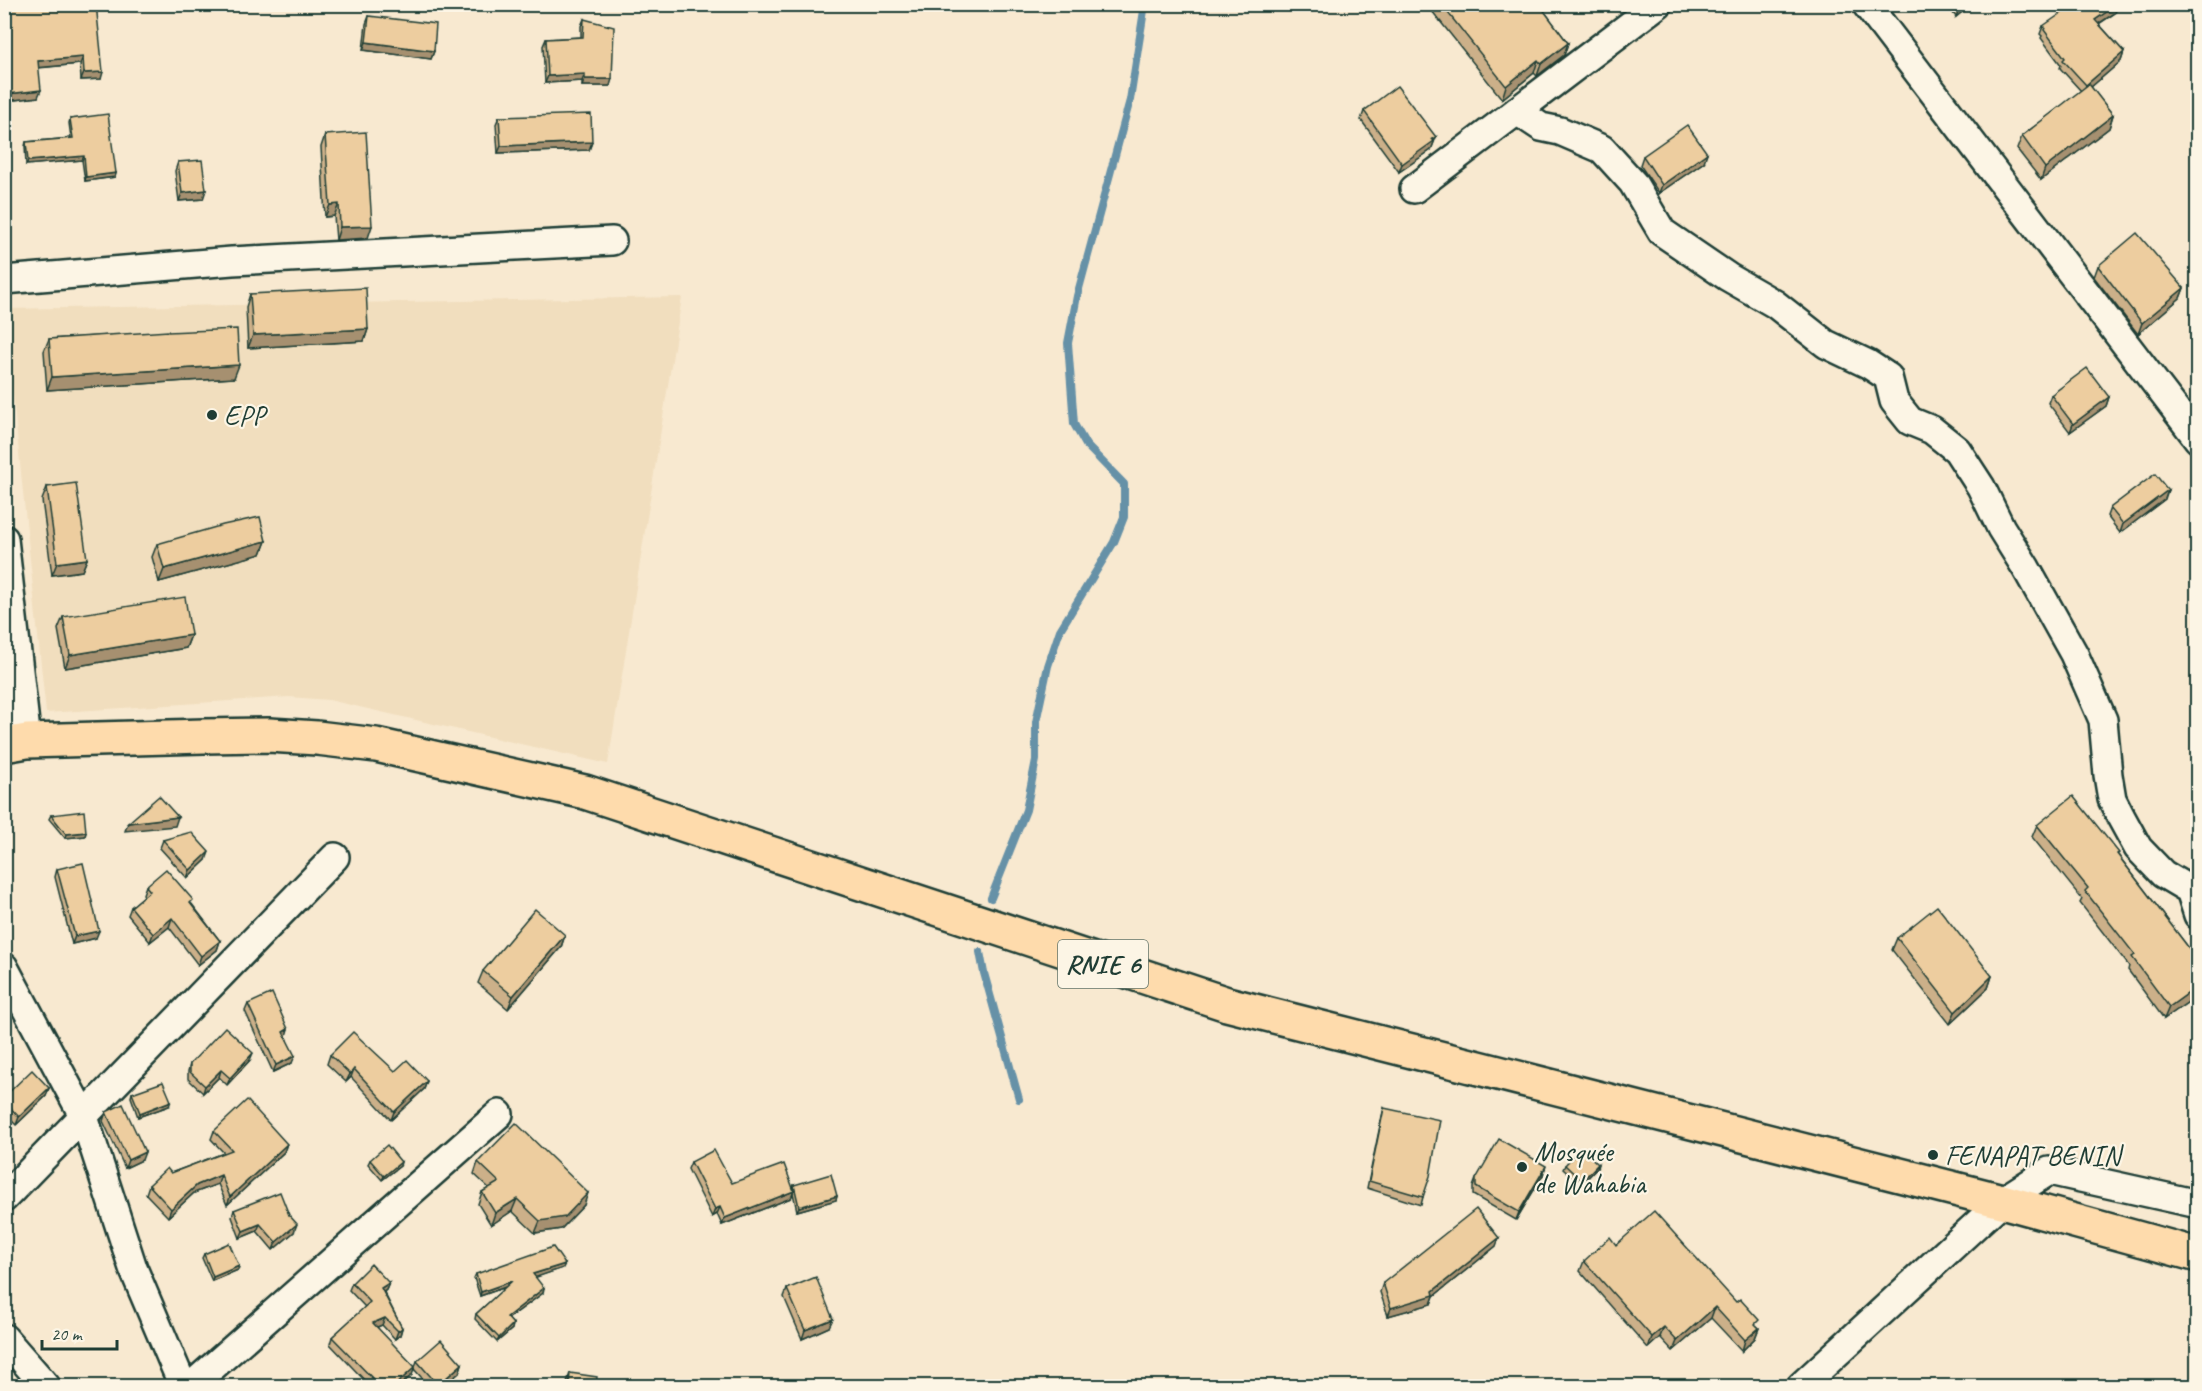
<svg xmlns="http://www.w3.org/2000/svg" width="2202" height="1391" font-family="Caveat,sans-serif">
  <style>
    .built { fill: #f1debe }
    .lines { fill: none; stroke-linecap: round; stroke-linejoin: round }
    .stream { stroke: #6691a7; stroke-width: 8 }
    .minor-casing { stroke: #1f3d34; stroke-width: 32 }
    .primary-casing { stroke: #1f3d34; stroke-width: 38 }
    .minor { stroke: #fcf5e5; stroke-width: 27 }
    .primary { stroke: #fedbac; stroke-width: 33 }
    .wall { fill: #ccb089; stroke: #1f3d34; stroke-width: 1.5 }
    .shaded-wall { fill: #a6906f; stroke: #1f3d34; stroke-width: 1.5 }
    .building { fill: #edcd9f; stroke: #1f3d34; stroke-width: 1.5 }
    .poi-dot { fill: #1f3d34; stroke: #fcf5e5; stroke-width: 2 }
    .labels { text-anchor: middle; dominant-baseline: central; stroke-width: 4.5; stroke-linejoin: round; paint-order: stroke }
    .shield { fill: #fcf5e5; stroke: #617469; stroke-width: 1.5 }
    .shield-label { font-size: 27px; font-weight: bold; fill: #1f3d34 }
    .poi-label { font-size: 28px; fill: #1f3d34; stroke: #fcf5e5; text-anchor: start }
  </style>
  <rect width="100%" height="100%" fill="#f8e9d0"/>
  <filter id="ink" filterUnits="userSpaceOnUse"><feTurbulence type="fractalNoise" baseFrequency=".0167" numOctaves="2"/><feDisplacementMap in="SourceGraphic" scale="12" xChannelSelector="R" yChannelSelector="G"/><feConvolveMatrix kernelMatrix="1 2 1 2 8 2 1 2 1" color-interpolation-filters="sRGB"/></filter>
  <g filter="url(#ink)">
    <polygon class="built" points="682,297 608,764 329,700 289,697 46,713 4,309"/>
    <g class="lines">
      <g class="stream">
        <polyline points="991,898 1026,810 1036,760 1036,722 1048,666 1060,630 1114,542 1124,517 1124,484 1086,445 1074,424 1068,343 1077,296 1130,100 1145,4"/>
        <polyline points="980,952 984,973 1019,1099"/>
      </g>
      <defs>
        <g id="minor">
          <polyline points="1866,4 2198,439"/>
          <polyline points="1517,111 1541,127 1560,131 1602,149 1633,183 1662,232 1728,277 1775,304 1826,344 1868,364 1888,377 1894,401 1910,421 1932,430 1957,450 1981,487 2001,528 2026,568 2074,654 2103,720 2108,775 2112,799 2121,817 2138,848 2163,874 2190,890 2198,915"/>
          <polyline points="1414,189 1658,4"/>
          <polyline points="4,280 232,261 612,241"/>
          <polyline points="4,539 27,741"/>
          <polyline points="4,967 84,1117 133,1268 183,1386"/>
          <polyline points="4,1198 335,857"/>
          <polyline points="4,1338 46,1386"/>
          <polyline points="191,1386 499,1114"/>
          <polyline points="1801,1386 2002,1201 2049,1171 2198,1204"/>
        </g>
        <polyline id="primary" points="4,745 27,741 204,736 269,735 317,738 376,745 585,792 1227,1004 2002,1201 2198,1255"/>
      </defs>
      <use href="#minor" class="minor-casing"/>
      <use href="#primary" class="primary-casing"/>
      <use href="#minor" class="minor"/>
      <use href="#primary" class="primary"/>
    </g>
    <g class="wall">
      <polygon points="4,4 96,4 101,79 81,80 80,64 38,68 38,97 6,101 4,92"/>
      <polygon points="1434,4 1539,4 1568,43 1564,55 1537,76 1534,73 1502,99 1432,11"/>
      <polygon points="1946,4 1972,4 1956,17"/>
      <polygon points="2118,4 2115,13 2099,24 2124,52 2121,61 2091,87 2113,115 2109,128 2041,180 2017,149 2022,136 2081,91 2060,68 2061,65 2041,38 2042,36 2040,34 2043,26"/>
      <polygon points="369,16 434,51 431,59 363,50 366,24"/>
      <polygon points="584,19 610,86 582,86 582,81 545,83 543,46 546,39 581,37 581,26"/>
      <polygon points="1364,111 1436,137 1431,150 1399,172 1361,120"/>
      <polygon points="499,117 592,142 589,150 498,153 496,124"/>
      <polygon points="70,119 116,173 115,177 85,181 82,160 26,165 25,146 26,142 71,138 69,123"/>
      <polygon points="325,135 368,238 336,240 334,216 325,217 321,147"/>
      <polygon points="1643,156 1704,162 1659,193 1640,165"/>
      <polygon points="178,162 203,199 179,201 175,171"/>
      <polygon points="2098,266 2184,288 2180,298 2138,334 2094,277"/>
      <polygon points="250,294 368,329 364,341 248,348 246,307"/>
      <polygon points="168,332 234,378 47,390 44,351 49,339"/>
      <polygon points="2051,395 2109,397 2106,406 2070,432 2048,403"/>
      <polygon points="47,487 87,559 82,571 52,575 42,500"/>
      <polygon points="2165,499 2120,533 2107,516 2110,508"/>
      <polygon points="266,541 261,554 159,582 152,557 157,544"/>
      <polygon points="63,617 191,635 186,648 65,668 58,629"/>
      <polygon points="51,815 86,832 85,836 65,838 49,819"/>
      <polygon points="2037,825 2118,855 2198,960 2198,995 2164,1019 2128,970 2129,966 2080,903 2082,899 2032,837"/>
      <polygon points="163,840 206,860 187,878 160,848"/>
      <polygon points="57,869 96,938 72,944 55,877"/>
      <polygon points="146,886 192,904 220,941 217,950 198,965 169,927 150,942 128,915 131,907 144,896 143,894"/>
      <polygon points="565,935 561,947 508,1009 478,983 483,971"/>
      <polygon points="1897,938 1992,976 1988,988 1950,1024 1892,950"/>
      <polygon points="248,1004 286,1036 292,1063 273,1072 245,1011"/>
      <polygon points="330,1055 395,1071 427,1081 424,1089 391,1120 351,1077 346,1082 327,1064"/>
      <polygon points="250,1060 227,1085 219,1077 203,1093 188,1079 188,1071 190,1064"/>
      <polygon points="49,1088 46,1096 16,1125 4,1113 4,1097"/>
      <polygon points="132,1093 169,1106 138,1117 131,1097"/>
      <polygon points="1384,1108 1423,1197 1421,1205 1367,1188 1382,1116"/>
      <polygon points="106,1112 142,1160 125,1168 103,1121"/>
      <polygon points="214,1131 284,1152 227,1205 218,1184 194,1193 168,1217 146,1194 149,1185 171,1173 224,1153 211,1139"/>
      <polygon points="370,1160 400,1166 382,1180 368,1164"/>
      <polygon points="478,1162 584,1205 561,1229 535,1233 512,1211 491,1225 478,1204 482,1192 489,1188 474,1174"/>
      <polygon points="691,1162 732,1183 793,1188 794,1185 837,1196 836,1200 797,1211 793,1193 791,1198 722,1225 717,1214 712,1217 688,1169"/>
      <polygon points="1565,1165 1597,1168 1581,1185 1563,1169"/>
      <polygon points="1543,1175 1516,1220 1473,1195 1473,1187 1476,1179"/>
      <polygon points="234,1210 294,1232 273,1250 257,1231 240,1238 232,1217"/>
      <polygon points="1616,1245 1757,1326 1759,1328 1755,1338 1742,1351 1711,1318 1673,1351 1660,1337 1648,1348 1580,1271 1584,1261"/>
      <polygon points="1496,1246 1434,1296 1431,1304 1388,1316 1380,1292 1383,1283"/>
      <polygon points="204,1254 239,1266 238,1270 212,1281 202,1258"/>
      <polygon points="563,1268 535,1277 543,1293 508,1319 513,1324 512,1329 497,1342 475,1319 476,1314 506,1287 480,1296 474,1278 476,1274"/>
      <polygon points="352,1283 389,1283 386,1290 384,1292 402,1328 400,1335 395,1339 382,1325 377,1327 412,1375 399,1386 370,1386 330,1344 332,1337 365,1307 349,1290"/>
      <polygon points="787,1289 829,1327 802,1339 784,1297"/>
      <polygon points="417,1361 462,1364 459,1373 443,1386 429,1386 414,1369"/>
      <polygon points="570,1373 596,1386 567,1386 567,1382"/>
    </g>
    <g class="shaded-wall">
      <polygon points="1962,4 1972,4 1956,17 1960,6"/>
      <polygon points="2118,4 2115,13 2092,28 2095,20"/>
      <polygon points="366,42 434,51 431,59 363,50"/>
      <polygon points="1568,43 1564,55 1537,76 1541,64"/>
      <polygon points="2124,52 2121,61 2083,94 2086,85"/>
      <polygon points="83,57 80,64 35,68 38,61"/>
      <polygon points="1538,60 1534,73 1502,99 1506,86"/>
      <polygon points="103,72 101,79 81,80 84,73"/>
      <polygon points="585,74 582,81 545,83 548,76"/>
      <polygon points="585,79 612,79 610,86 582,86"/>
      <polygon points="41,90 38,97 6,101 8,94"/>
      <polygon points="2113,115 2109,128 2041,180 2045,168"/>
      <polygon points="1436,137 1431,150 1399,172 1402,164"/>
      <polygon points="592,142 589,150 498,153 501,146"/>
      <polygon points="1707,153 1704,162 1659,193 1662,185"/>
      <polygon points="84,156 82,160 26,165 28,161"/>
      <polygon points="116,173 115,177 85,181 86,177"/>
      <polygon points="206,190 203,199 179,201 182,193"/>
      <polygon points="339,204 334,216 325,217 330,205"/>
      <polygon points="372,226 368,238 336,240 340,227"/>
      <polygon points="2184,288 2180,298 2138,334 2142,323"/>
      <polygon points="368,329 364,341 248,348 253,335"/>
      <polygon points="239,365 234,378 47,390 52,377"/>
      <polygon points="2109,397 2106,406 2070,432 2073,424"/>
      <polygon points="2168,490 2165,499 2120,533 2123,524"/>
      <polygon points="266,541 261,554 159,582 164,569"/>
      <polygon points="87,559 82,571 52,575 57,563"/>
      <polygon points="191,635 186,648 65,668 70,655"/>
      <polygon points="178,817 175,826 125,831 128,823"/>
      <polygon points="86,832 85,836 65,838 66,834"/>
      <polygon points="209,852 206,860 187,878 190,870"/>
      <polygon points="9,858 6,866 4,867 4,859"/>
      <polygon points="172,918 169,927 150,942 153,934"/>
      <polygon points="99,931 96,938 72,944 75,936"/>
      <polygon points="565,935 561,947 508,1009 513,996"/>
      <polygon points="220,941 217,950 198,965 201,956"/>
      <polygon points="1992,976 1988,988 1950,1024 1955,1012"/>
      <polygon points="2198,986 2198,995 2164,1019 2169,1007"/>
      <polygon points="288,1029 286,1036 280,1039 283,1032"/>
      <polygon points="253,1053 250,1060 227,1085 230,1078"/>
      <polygon points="295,1056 292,1063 273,1072 276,1065"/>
      <polygon points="354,1069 351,1077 346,1082 350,1074"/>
      <polygon points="221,1070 219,1077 203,1093 205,1086"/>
      <polygon points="427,1081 424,1089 391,1120 394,1112"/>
      <polygon points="49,1088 46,1096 16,1125 19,1117"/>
      <polygon points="171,1101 169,1106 138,1117 140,1113"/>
      <polygon points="287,1144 284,1152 227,1205 230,1197"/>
      <polygon points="145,1152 142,1160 125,1168 128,1160"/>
      <polygon points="401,1162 400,1166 382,1180 384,1176"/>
      <polygon points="1598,1164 1597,1168 1581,1185 1582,1181"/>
      <polygon points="1546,1166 1543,1175 1516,1220 1519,1212"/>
      <polygon points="221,1175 218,1184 194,1193 168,1217 171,1209 197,1185"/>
      <polygon points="794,1191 791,1198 722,1225 725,1218"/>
      <polygon points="588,1193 584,1205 561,1229 535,1233 540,1221"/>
      <polygon points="837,1196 836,1200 797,1211 799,1207"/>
      <polygon points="517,1199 512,1211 491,1225 495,1213"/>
      <polygon points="720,1207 717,1214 712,1217 715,1209"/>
      <polygon points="260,1224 257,1231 240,1238 243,1231"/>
      <polygon points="297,1224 294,1232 273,1250 276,1242"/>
      <polygon points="1499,1238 1496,1246 1434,1296 1431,1304 1388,1316 1391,1308 1433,1291"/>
      <polygon points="565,1264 563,1268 531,1279 533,1274"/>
      <polygon points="239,1266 238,1270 212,1281 213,1277"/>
      <polygon points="512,1281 511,1285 480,1296 481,1292"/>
      <polygon points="389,1283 386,1290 379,1295 381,1288"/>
      <polygon points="544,1288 543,1293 505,1321 507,1317"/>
      <polygon points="1715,1307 1711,1318 1673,1351 1677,1341"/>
      <polygon points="385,1318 382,1325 370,1330 373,1323"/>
      <polygon points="833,1319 829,1327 802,1339 805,1330"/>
      <polygon points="513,1324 512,1329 497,1342 499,1338"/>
      <polygon points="1664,1327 1660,1337 1648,1348 1652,1337"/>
      <polygon points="402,1328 400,1335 395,1339 398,1331"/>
      <polygon points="1759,1328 1755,1338 1742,1351 1745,1340"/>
      <polygon points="462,1364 459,1373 443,1386 438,1386"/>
      <polygon points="415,1367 412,1375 399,1386 394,1386"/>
    </g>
    <g class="building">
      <polygon points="4,4 96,4 103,72 84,73 83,57 38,61 41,90 8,94 4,65"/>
      <polygon points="1441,4 1539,4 1568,43 1541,64 1538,60 1506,86"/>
      <polygon points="2075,4 2118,4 2095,20 2124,52 2086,85 2063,60 2065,58 2044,30 2045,28 2043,26"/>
      <polygon points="369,16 436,24 434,51 366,42"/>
      <polygon points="584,19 614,27 612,79 585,79 585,74 548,76 546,39 583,37"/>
      <polygon points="2089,84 2113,115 2045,168 2022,136"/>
      <polygon points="1397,86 1436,137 1432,139 1434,141 1402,164 1364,111"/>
      <polygon points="108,114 116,173 86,177 84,156 28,161 26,142 73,138 70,119"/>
      <polygon points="591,114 592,142 501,146 499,117"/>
      <polygon points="1687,125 1707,153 1662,185 1643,156"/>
      <polygon points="366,132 372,226 340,227 339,204 330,205 325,135"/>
      <polygon points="202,160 206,190 182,193 178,162"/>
      <polygon points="2137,233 2184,288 2142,323 2098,266"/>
      <polygon points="366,288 368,329 253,335 250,294"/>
      <polygon points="237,329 239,365 52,377 49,339 168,331 168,332"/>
      <polygon points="2087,368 2109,397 2073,424 2051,395"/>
      <polygon points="2155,474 2168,490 2123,524 2110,508"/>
      <polygon points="76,483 87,559 57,563 47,487"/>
      <polygon points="260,517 266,541 164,569 157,544 223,525"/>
      <polygon points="185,597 191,635 70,655 63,617"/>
      <polygon points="159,796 178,817 128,823"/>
      <polygon points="2073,796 2119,853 2117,854 2198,960 2198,986 2169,1007 2132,957 2135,955 2085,891 2088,888 2037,825"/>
      <polygon points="84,811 86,832 66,834 51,815"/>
      <polygon points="191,832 209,852 190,870 163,840"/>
      <polygon points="4,836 9,858 4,859"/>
      <polygon points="83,863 99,931 75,936 57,869"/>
      <polygon points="166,869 193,900 190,903 220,941 201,956 172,918 153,934 131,907 150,891 146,886"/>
      <polygon points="1937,906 1992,976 1955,1012 1897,938"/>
      <polygon points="535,909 565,935 513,996 483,971"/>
      <polygon points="272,993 288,1029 283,1032 295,1056 276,1065 248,1004"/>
      <polygon points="225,1027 253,1053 230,1078 221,1070 205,1086 190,1072 190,1064"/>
      <polygon points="353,1032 395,1071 407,1060 427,1081 394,1112 354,1069 350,1074 330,1055"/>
      <polygon points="32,1070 49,1088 19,1117 4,1101 4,1097"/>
      <polygon points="163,1082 171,1101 140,1113 132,1093"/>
      <polygon points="247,1100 287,1144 230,1197 221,1175 197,1185 171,1209 149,1185 167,1168 171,1173 232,1150 214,1131"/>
      <polygon points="123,1104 145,1152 128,1160 106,1112"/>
      <polygon points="1384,1108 1440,1120 1430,1176 1423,1197 1369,1181"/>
      <polygon points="516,1123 588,1193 565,1217 540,1221 517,1199 495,1213 482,1192 499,1182 478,1162"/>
      <polygon points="1499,1139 1546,1166 1519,1212 1476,1187 1476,1179"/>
      <polygon points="387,1145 401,1162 384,1176 370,1160"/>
      <polygon points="1581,1148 1598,1164 1582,1181 1565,1165"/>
      <polygon points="714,1150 732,1183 784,1164 794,1191 725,1218 720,1207 715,1209 691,1162"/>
      <polygon points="831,1174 837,1196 799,1207 794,1185"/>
      <polygon points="280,1192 289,1215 297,1224 276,1242 260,1224 243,1231 234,1210"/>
      <polygon points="1476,1209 1499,1238 1433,1291 1434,1295 1391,1308 1383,1283"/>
      <polygon points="1654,1211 1736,1302 1740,1299 1759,1320 1755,1324 1759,1328 1745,1340 1715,1307 1677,1341 1664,1327 1652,1337 1584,1261 1610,1237 1616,1245"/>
      <polygon points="229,1243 239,1266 213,1277 204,1254"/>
      <polygon points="553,1247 565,1264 533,1274 544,1288 507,1317 513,1324 499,1338 476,1314 512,1281 481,1292 476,1274"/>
      <polygon points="371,1264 389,1283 381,1288 402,1328 398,1331 385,1318 373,1323 415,1367 394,1386 380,1386 332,1337 370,1302 352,1283"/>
      <polygon points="816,1277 833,1319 805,1330 787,1289"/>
      <polygon points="441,1340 462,1364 438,1385 417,1361"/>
      <polygon points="570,1373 597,1377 596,1386 569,1386"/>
    </g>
  </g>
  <g class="poi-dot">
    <circle cx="212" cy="415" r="6"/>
    <circle cx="1933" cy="1155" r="6"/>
    <circle cx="1522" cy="1167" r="6"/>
  </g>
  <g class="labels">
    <rect class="shield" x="1058" y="940" width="90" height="48" rx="4.5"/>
    <g class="shield-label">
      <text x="1103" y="964">RNIE 6</text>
    </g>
    <g class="poi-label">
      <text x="224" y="415">EPP</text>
      <text x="1534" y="1151">Mosquée<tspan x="1534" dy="32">de Wahabia</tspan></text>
      <text x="1945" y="1155">FENAPAT BENIN</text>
    </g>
  </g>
  <rect width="2202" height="1391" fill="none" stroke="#fcf5e5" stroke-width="24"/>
  <rect x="12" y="12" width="2178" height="1367" fill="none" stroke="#1f3d34" stroke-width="2" filter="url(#ink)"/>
  <path d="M42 1340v9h75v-9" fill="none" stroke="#1f3d34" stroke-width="3"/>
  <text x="51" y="1340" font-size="18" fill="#1f3d34" stroke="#fcf5e5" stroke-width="4.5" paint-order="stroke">20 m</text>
</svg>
